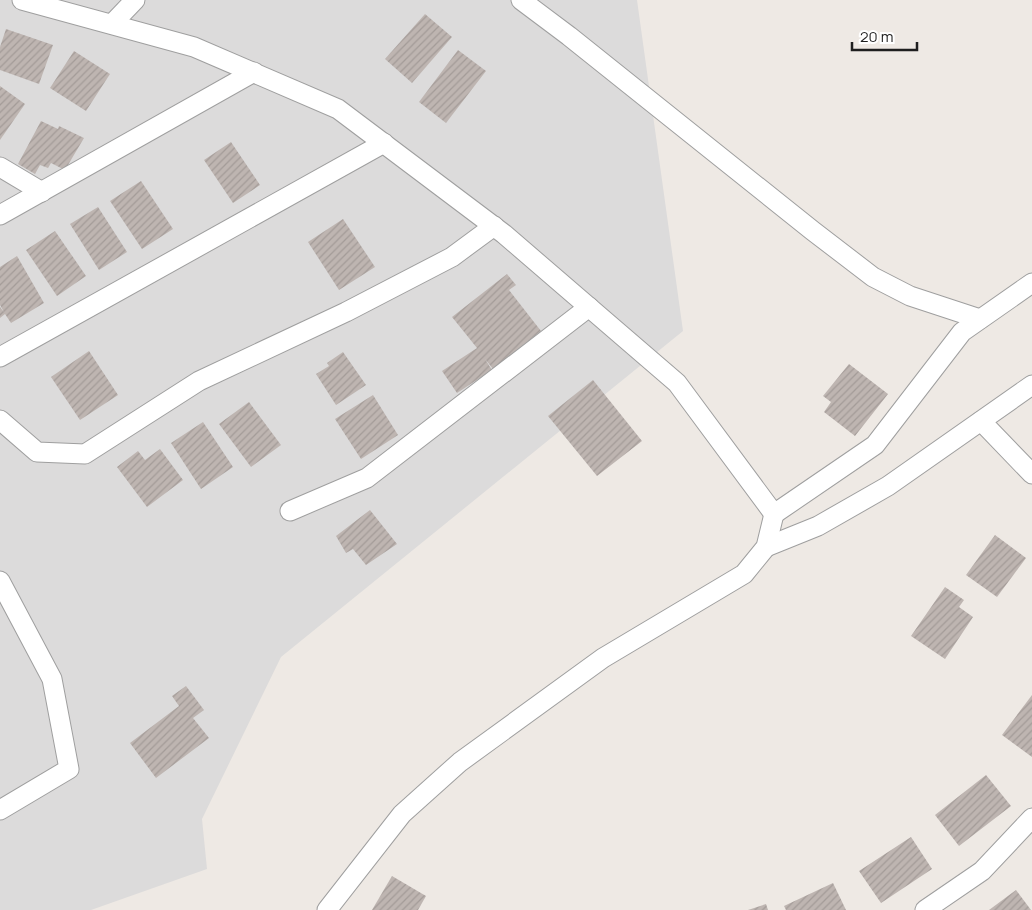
<svg xmlns="http://www.w3.org/2000/svg" width="1032" height="910" font-family="Manrope,sans-serif">
  <style>
    .residential { fill: #dcdbdb }
    .building { fill: url(#building-hatch) }
    .lines { fill: none; stroke-linecap: round; stroke-linejoin: round }
    .street-casing { stroke: #9f9f9f; stroke-width: 21 }
    .street { stroke: #fff; stroke-width: 19 }
  </style>
  <defs>
    <pattern id="building-hatch" width="6" height="6" patternUnits="userSpaceOnUse" patternTransform="scale(1.25)"><rect width="6" height="6" fill="#beb5b1"/><path d="M-1 1l2-2M0 6l6-6M5 7l2-2" fill="none" stroke="#a39b98"/></pattern>
  </defs>
  <rect width="100%" height="100%" fill="#eee9e4"/>
  <polygon class="residential" points="0,0 637,0 683,331 281,657 202,819 207,869 91,910 0,910"/>
  <g class="building">
    <polygon points="425,14 452,37 412,83 385,59"/>
    <polygon points="6,29 53,45 39,84 0,70 0,47"/>
    <polygon points="458,50 486,71 446,123 419,102"/>
    <polygon points="74,51 110,74 86,111 50,88"/>
    <polygon points="0,86 25,104 0,140"/>
    <polygon points="41,121 58,129 59,126 84,138 65,170 51,163 48,168 40,165 35,174 18,164"/>
    <polygon points="231,142 260,185 233,203 204,160"/>
    <polygon points="141,181 173,229 142,249 110,201"/>
    <polygon points="98,207 127,252 99,270 70,224"/>
    <polygon points="343,219 375,267 339,290 308,242"/>
    <polygon points="55,231 86,276 57,296 26,250"/>
    <polygon points="17,256 44,303 11,323 5,314 0,318 0,307 4,312 0,305 0,267"/>
    <polygon points="507,274 516,285 509,290 541,331 493,369 485,359 492,370 457,393 442,371 477,348 452,317"/>
    <polygon points="89,351 118,395 80,420 51,377"/>
    <polygon points="343,352 366,385 336,405 316,374 329,366 327,363"/>
    <polygon points="849,364 888,394 855,436 824,412 831,402 823,396"/>
    <polygon points="593,380 642,441 597,476 548,416"/>
    <polygon points="373,395 398,435 361,459 335,419"/>
    <polygon points="249,402 281,445 251,467 219,424"/>
    <polygon points="203,422 233,467 201,489 171,443"/>
    <polygon points="160,449 183,480 147,507 117,467 138,451 145,460"/>
    <polygon points="370,510 397,544 366,565 353,549 346,553 336,536"/>
    <polygon points="995,535 1026,558 997,597 966,575"/>
    <polygon points="945,587 964,600 959,607 973,617 945,659 911,636"/>
    <polygon points="186,686 204,710 193,718 209,738 156,778 130,743 179,706 172,696"/>
    <polygon points="1032,695 1032,757 1002,735"/>
    <polygon points="986,775 1011,806 959,846 935,815"/>
    <polygon points="911,837 932,869 881,903 859,871"/>
    <polygon points="392,876 426,896 418,910 372,910"/>
    <polygon points="833,883 846,910 786,910 784,906"/>
    <polygon points="1016,890 1031,910 989,910"/>
    <polygon points="766,904 768,910 748,910"/>
  </g>
  <g class="lines">
    <defs>
      <g id="street">
        <polyline points="22,0 194,47 338,109 504,234 677,383 774,514 875,445 962,332 1032,283"/>
        <polyline points="521,0 569,36 813,231 873,277 910,296 980,319"/>
        <polyline points="112,24 135,0"/>
        <polyline points="0,167 42,192"/>
        <polyline points="0,215 254,72"/>
        <polyline points="0,357 384,143"/>
        <polyline points="0,420 37,452 85,454 199,381 346,312 452,257 494,226"/>
        <polyline points="981,421 1032,474"/>
        <polyline points="290,511 367,478 589,307"/>
        <polyline points="766,547 818,526 888,486 1032,385"/>
        <polyline points="0,581 52,679 69,769 0,810"/>
        <polyline points="327,910 402,814 460,762 603,658 744,574 766,547 774,514"/>
        <polyline points="925,910 982,871 1032,818"/>
      </g>
    </defs>
    <use href="#street" class="street-casing"/>
    <use href="#street" class="street"/>
  </g>
  <path d="M852 42v8h65v-8" fill="none" stroke="#1e1e1e" stroke-width="2.5"/>
  <text x="860" y="42" font-size="15" fill="#1e1e1e" stroke="#ffffff" stroke-width="4" paint-order="stroke">20 m</text>
</svg>
